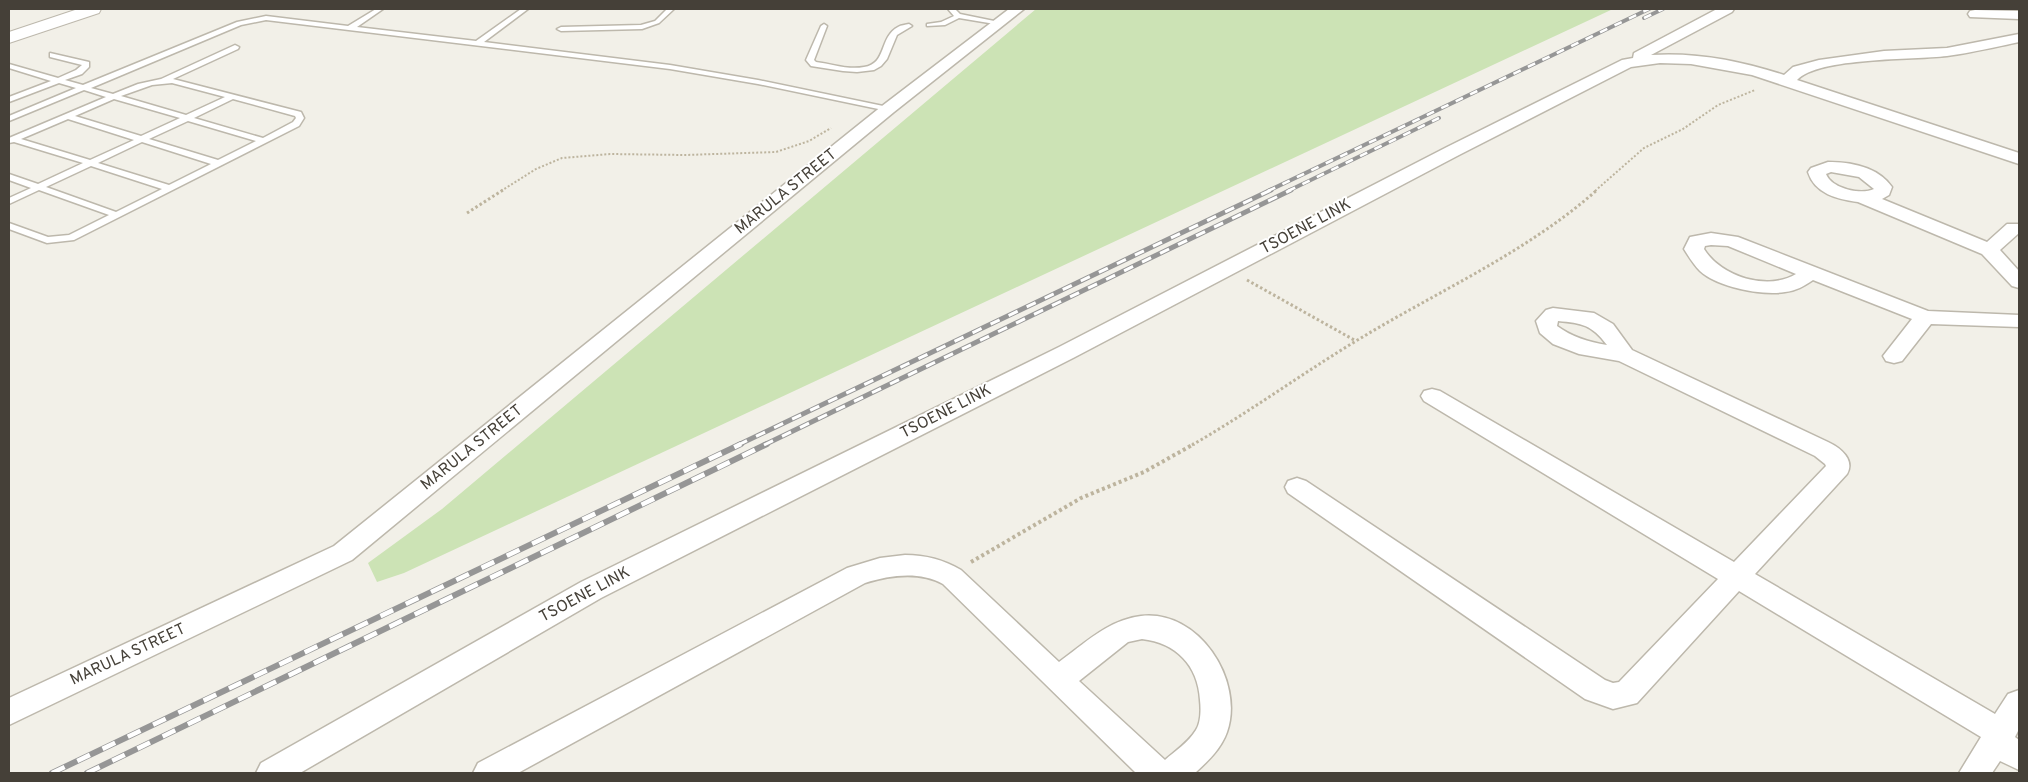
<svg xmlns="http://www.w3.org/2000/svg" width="2028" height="782" font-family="Overpass,sans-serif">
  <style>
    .green { fill: #cce3b5 }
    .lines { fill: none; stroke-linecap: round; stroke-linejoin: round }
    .service-casing { stroke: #bdb8ac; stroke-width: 3 }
    .minor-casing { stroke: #bdb8ac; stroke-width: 3 }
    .tertiary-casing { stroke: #bdb8ac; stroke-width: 2 }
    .path-far2 { stroke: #bdb49e; stroke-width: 2; stroke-dasharray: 2 2; stroke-linecap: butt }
    .path-far1 { stroke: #bdb49e; stroke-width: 3; stroke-dasharray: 2.5 2.5; stroke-linecap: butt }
    .path { stroke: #bdb49e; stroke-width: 4; stroke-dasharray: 3 3; stroke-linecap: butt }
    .service { fill: #fff; fill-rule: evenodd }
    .minor { fill: #fff; fill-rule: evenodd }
    .tertiary { fill: #fff; fill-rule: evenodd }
    .rail-far2-casing { stroke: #969696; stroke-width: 4 }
    .rail-far1-casing { stroke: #969696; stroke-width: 5 }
    .rail-casing { stroke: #969696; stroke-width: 6 }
    .rail-far2 { stroke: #fff; stroke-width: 2.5; stroke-dasharray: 8; stroke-linecap: butt }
    .rail-far1 { stroke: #fff; stroke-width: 3; stroke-dasharray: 10; stroke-linecap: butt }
    .rail { stroke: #fff; stroke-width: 4.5; stroke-dasharray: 14; stroke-linecap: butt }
    .labels { text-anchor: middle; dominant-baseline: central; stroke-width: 4; stroke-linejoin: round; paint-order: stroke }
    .street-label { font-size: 16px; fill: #454038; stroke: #fff }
  </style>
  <rect width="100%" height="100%" fill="#f2f0e8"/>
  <polygon class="green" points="1036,9 1613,9 404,573 377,582 368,563 442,509"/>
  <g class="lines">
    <defs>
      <g id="service">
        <path d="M376,9H383L357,27L476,41L521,9H528L484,42L670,65L758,80L888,107L892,109L888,111L758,84L670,69L266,20L241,25L91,88L113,94L138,84L161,79L235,45L239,47L238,49L173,79L301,112L304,118L299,126L74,240L47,243L9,229V223L48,237L69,235L109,215L39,190L9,204V198L31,188L9,180V174L38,184L83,163L14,142L9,143V138L106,97L84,90L9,121V116L76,88L59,83L9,102V97L51,81L9,68V64L58,78L76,70L82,65L50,57V53L89,62V67L82,74L65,80L83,85L237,22L266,16L348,26ZM172,83L225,97L186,115L121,96L152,85ZM114,99L180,118L141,136L75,116ZM233,99L295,116L296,118L293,122L263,138L194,118ZM68,119L134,140L90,160L21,139ZM188,121L256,141L218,160L149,139ZM142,142L211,164L169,185L98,163ZM91,166L162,189L116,212L46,187Z"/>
        <polygon points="667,9 674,9 659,23 642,29 561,31 557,29 561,27 641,25 655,21"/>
        <polygon points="948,9 955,9 960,14 1004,23 1001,25 959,18 945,25 927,26 927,24 941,22 954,16"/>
        <path d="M824,24L827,26L814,60L816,62C832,64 848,70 864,67C887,64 879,37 898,27C901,25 905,25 909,24L912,26L897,35L887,59L881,66L874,70L857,72L843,71L811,66L806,60L821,26Z"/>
      </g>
      <g id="minor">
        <polygon points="1009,9 1024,9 894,112 352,560 9,725 9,698 334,546 882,106"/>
        <path d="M1717,9H1734L1732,12L1651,55C1696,52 1742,61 1784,75L1793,67L1819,60L1884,51L1947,48L2019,34V42C1995,47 1971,53 1947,56C1914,60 1819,57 1797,80L2019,153V164L1752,75L1691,64L1660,63L1631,67L1459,155L1075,357L601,598L300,773H256L261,763L581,582L1059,347L1447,147L1622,60L1633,58L1634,53Z"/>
        <polygon points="1975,10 2019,11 2019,19 1970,17 1968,14 1970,11"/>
        <path d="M1828,162C1851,162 1878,167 1892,187L1889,195L1882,199L1987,242L2007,224H2019V233L2000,250L2019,271V288L2012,286L1982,254L1858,202C1837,199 1815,194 1808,172L1811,168ZM1831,172L1859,177L1874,189C1861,195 1832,189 1826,174Z"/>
        <path d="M1711,233L1738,237L1928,311L2019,315V327L1931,324L1902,361L1894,363L1886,361L1883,356L1912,319L1813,280C1804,286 1796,291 1785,292C1762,296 1717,287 1700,271C1694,265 1689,257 1684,249L1690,237ZM1711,245L1728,246L1796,274C1768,291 1721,277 1704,249L1705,246Z"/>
        <path d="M1553,308L1594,313L1613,324L1632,350L1828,442C1841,448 1855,460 1847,474L1755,574L1995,714L2008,694L2019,690V729L2015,737L2019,740V770L2000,761L1992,773H1959L1981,737L1739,591L1637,703L1613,709L1585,699L1288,493L1285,487L1288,481L1297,478L1306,481L1605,680L1613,683L1619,682L1718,579L1424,401L1421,396L1424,391L1432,389L1440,391L1734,562L1826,466L1825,464L1815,456L1619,361L1579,354L1553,344L1540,333L1536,321L1546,310ZM1558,321C1582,323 1592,325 1607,345C1588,342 1572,337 1557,326Z"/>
        <path d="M905,555C926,555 944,560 961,570L1059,662C1084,644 1108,620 1141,616C1198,609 1245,680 1227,732C1221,749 1208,761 1195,773H1136L943,584C919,571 891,575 865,583L518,773H473L478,763L847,568L880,558ZM1142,639C1176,643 1198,665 1200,700C1201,709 1201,722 1196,730C1189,742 1175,751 1165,760L1079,681L1128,642Z"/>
      </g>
      <polygon id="tertiary" points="78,9 101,9 99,13 9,43 9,32"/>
    </defs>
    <use href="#service" class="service-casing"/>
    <use href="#minor" class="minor-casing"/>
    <use href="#tertiary" class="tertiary-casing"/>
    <g class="path-far2">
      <polyline points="501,191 536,169 562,158 610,154 685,155 776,152 809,141 831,128"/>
      <polyline points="1595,191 1644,148 1683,129 1718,105 1755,90"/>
    </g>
    <g class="path-far1">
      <polyline points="467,213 503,190"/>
      <polyline points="1247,280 1356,341"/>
      <path d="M1192,445C1248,413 1300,375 1356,341C1436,292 1526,253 1597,190"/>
    </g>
    <polyline class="path" points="971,562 1081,498 1144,472 1194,444"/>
    <use href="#service" class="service"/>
    <use href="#minor" class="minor"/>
    <use href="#tertiary" class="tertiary"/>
    <defs>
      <g id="rail-far2">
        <polyline points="1644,18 1663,9"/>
        <polyline points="1268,191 1649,9"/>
        <polyline points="1288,191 1439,118"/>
      </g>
      <g id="rail-far1">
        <polyline points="738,445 1271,190"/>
        <polyline points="764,445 1291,190"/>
      </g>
      <g id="rail">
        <polyline points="52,773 741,444"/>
        <polyline points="87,773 767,444"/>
      </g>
    </defs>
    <use href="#rail-far2" class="rail-far2-casing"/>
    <use href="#rail-far1" class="rail-far1-casing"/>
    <use href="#rail" class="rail-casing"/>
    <use href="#rail-far2" class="rail-far2"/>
    <use href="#rail-far1" class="rail-far1"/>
    <use href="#rail" class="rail"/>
  </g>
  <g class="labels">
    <g class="street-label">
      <text transform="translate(786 192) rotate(-39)">MARULA STREET</text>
      <text transform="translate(1306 227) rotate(-28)">TSOENE LINK</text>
      <text transform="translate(946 412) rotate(-27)">TSOENE LINK</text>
      <text transform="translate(472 448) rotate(-39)">MARULA STREET</text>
      <text transform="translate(585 595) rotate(-28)">TSOENE LINK</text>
      <text transform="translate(128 655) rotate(-25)">MARULA STREET</text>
    </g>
  </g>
  <rect width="2028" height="782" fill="none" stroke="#454038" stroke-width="20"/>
</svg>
